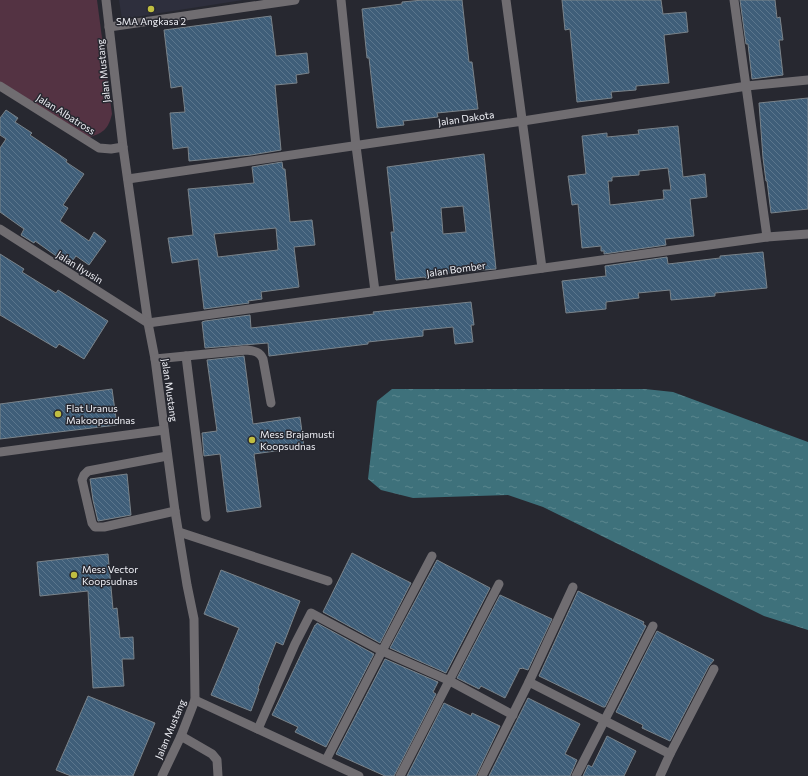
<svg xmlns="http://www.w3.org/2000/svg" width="808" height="776" font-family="Commissioner,sans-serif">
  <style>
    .built { fill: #2e2f3d }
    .green { fill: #543343 }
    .water { fill: url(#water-ripples) }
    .building { fill: url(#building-back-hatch); stroke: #7a838a; fill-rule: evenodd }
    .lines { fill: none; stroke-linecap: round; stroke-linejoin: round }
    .service { stroke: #706d71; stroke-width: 9 }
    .poi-dot { fill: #c0be41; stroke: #272830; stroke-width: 1.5 }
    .labels { text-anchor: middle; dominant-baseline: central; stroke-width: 3; stroke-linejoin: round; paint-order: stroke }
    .poi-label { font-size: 10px; fill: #f0f1f7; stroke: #272830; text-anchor: start }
    .street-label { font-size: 10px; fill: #f0f1f7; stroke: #272830 }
  </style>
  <defs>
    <pattern id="water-ripples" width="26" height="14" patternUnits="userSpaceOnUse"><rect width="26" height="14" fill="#3e717b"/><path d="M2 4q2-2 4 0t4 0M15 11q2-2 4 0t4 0" fill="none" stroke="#5a868e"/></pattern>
    <pattern id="building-back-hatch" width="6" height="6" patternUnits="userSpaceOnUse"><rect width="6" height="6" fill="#3f5e79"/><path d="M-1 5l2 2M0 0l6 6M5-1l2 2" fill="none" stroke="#5b768d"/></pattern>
  </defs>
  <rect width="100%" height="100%" fill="#272830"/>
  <polygon class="built" points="119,0 243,0 122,19"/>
  <path class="green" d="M0,0H97L112,114C108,130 103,133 87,138L0,82Z"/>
  <polygon class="water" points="392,389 645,389 673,392 808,442 808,630 764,616 543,507 508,495 413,498 381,490 368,479 377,401"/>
  <g class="building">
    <polygon points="423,0 462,0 469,62 472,62 478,109 437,113 438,117 403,121 404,125 377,128 369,58 367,58 362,9 402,4 402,2"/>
    <polygon points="562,0 661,0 663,14 686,12 688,32 664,35 669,83 636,86 636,90 611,92 612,98 577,102 570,29 565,30"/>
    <polygon points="740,0 775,0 777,18 780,17 783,40 779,40 783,75 752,79 748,44 746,44"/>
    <polygon points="271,16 276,56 307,53 309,73 296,75 297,83 275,85 281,150 251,155 189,161 188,147 173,149 170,113 185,112 182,86 171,88 164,30"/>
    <polygon points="808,98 808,209 771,213 767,181 766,181 763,158 759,103"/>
    <polygon points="6,110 18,118 15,122 32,133 30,135 67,160 66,162 84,174 63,205 68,208 60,221 89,241 94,232 106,241 89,265 76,256 69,265 35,241 34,243 21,235 24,229 0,212 0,148 6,139 0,135 0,118"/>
    <path d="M678,126L683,177L705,174L707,197L690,199L694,236L665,239L666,245L604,254V251H601V246L582,248L578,204L572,205L568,176L586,174L582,136L607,133V137L639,134L638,130ZM668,168L671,190H663L664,199L610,205L608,181H612V177L639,175V171Z"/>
    <path d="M484,154L496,269L448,273V275L425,278V277L396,280L391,232H394L387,167ZM463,206L466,232L443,234L441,208Z"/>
    <path d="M282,162L283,169H285L290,222L312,220L315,245L294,247L299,287L261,292L262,299L248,301L249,303L204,309L198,259L172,263L168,238L193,235L188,189L254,183L252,167ZM276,228L278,250L218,257L214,234Z"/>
    <polygon points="763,252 767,288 715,293 715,296 671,300 670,290 638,293 639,298 606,302 606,309 566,313 562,281 606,276 605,266 667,257 668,264 720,258 720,256"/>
    <polygon points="0,254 24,269 22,272 56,293 58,290 108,321 84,359 59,344 56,348 0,315"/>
    <polygon points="471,302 474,325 471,325 473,342 455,344 453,327 423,330 423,336 368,342 368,344 269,356 268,343 205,348 202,322 205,321 250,315 251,328 374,314 373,312"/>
    <polygon points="244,356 253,424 300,417 304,447 254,454 261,507 227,512 220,454 204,456 202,433 217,431 207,360"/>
    <polygon points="112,389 117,425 0,439 0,404"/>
    <polygon points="127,474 131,515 98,521 93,500 90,479"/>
    <polygon points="352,553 411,583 380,643 323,612"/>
    <polygon points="108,554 113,609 117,608 120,638 133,637 134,659 122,659 124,686 93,688 88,591 40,596 37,562"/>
    <polygon points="437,560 490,588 446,673 390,648"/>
    <polygon points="221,570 300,601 283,645 276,642 258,688 259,689 251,711 211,695 239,628 204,614"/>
    <polygon points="578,591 644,622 643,624 646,626 605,707 603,707 539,676"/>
    <polygon points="500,595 552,619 528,670 522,668 521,669 520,668 505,698 481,686 479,689 457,678"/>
    <polygon points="317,623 374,654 326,747 295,732 298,727 272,715 315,625 316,625"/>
    <polygon points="657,631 714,660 709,666 670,741 642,728 643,725 616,712"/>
    <polygon points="385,659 438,682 433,692 436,694 394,776 385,776 336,754"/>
    <polygon points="88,696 155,723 133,776 71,776 56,770"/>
    <polygon points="528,698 580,724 565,754 577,760 570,776 489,776"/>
    <polygon points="444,703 471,716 472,713 500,726 476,776 407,776"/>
    <polygon points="607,736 636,751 624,776 583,776 588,765 592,767"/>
  </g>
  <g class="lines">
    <g class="service">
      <polyline points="106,0 123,147 148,323 155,359 175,511 187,585 194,619 195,700 181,736 162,776"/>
      <polyline points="341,0 356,146 375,291"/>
      <polyline points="506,0 542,268"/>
      <polyline points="734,0 767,237"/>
      <polyline points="109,27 295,0"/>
      <polyline points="0,86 99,148 111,149 123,147"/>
      <polyline points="128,179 523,121 747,86 808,80"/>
      <polyline points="0,229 148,323"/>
      <polyline points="148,323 767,237 808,234"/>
      <polyline points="186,356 206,517"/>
      <path d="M155,359L247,350C255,351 260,352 263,359L271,403"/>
      <polyline points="0,452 164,430"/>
      <polyline points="167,456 88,471 84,475 82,480 92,523 95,527 104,527 175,511"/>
      <polyline points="179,532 328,581"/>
      <polyline points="529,682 573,587"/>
      <polyline points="195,700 359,776"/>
      <polyline points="258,729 295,644 311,613 382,651 450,681 513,715"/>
      <polyline points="181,736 212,754 217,760 218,776"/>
      <polyline points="670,754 714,669"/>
      <polyline points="326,760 382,651 432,556"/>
      <polyline points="400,776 499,584"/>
      <polyline points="482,776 529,682 670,754 660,776"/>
      <polyline points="576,776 653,626"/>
    </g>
  </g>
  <g class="poi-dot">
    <circle cx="151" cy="9" r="4"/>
    <circle cx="58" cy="414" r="4"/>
    <circle cx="252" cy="440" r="4"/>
    <circle cx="74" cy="575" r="4"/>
  </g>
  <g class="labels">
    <g class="poi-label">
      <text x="151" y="21" text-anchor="middle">SMA Angkasa 2</text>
      <text x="66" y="408">Flat Uranus<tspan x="66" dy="12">Makoopsudnas</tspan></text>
      <text x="260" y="434">Mess Brajamusti<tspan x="260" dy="12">Koopsudnas</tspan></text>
      <text x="82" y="569">Mess Vector<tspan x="82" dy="12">Koopsudnas</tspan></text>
    </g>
    <g class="street-label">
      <text transform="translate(103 71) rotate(-96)">Jalan Mustang</text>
      <text transform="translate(66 114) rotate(32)">Jalan Albatross</text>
      <text transform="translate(466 118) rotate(-8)">Jalan Dakota</text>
      <text transform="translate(80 267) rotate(32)">Jalan Ilyusin</text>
      <text transform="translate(456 269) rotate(-8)">Jalan Bomber</text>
      <text transform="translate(170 390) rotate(82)">Jalan Mustang</text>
      <text transform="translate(170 729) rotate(-67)">Jalan Mustang</text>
    </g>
  </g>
</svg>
